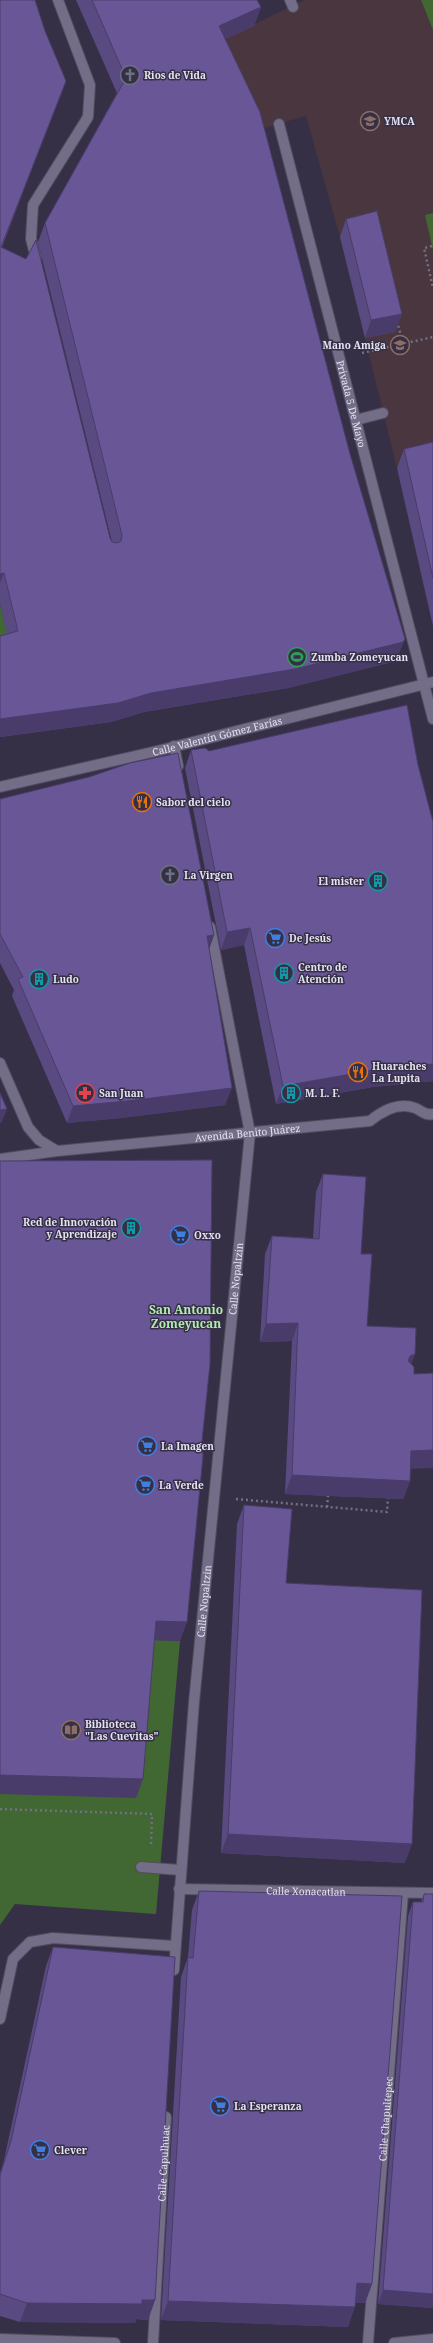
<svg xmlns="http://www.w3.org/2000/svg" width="433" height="2343" font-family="'Noto Serif',serif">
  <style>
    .education { fill: #49363e }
    .green { fill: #416732 }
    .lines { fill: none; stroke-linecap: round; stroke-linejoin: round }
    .minor-casing { stroke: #514d60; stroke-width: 12 }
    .path { stroke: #746f83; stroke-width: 2.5; stroke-dasharray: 2 3; stroke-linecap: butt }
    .minor { stroke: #736d87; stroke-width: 10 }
    .wall { fill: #5a4a82 }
    .shaded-wall { fill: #4a3c6a }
    .building { fill: #695697; stroke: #4a3c6a }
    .labels { text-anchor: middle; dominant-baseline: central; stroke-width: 3; stroke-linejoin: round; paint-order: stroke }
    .poi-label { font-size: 10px; font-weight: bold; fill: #e5e2f1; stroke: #363047; text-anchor: start }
    .street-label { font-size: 10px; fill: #e5e2f1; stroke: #363047 }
    .quarter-label { font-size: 12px; font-weight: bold; fill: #b2ebae; stroke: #363047 }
  </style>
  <rect width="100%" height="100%" fill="#363047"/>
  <polygon class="education" points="304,0 421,0 433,30 433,459 397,468 340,237 306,116 253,131 212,45"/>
  <g class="green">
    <polygon points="421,0 433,0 433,30"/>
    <polygon points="433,213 433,250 425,215"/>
    <polygon points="0,604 5,624 20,620 0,653"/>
    <polygon points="0,1633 180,1641 156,1914 15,1904 0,1925"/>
  </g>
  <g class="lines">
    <defs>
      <g id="minor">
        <polyline points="290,0 293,7"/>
        <path id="s1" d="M279,124L433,719"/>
        <polyline points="36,258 31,239 33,205 88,117 90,85 58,0"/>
        <polyline points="356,420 383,413"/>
        <polyline points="174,746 178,766"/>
        <path id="s2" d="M0,787L157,751L433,682"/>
        <polyline points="0,1063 28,1127 39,1140 57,1151"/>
        <path id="s3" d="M0,1159L57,1151L370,1121C382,1111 399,1102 415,1108C422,1111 426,1116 433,1114"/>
        <polyline points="141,1867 180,1870"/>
        <path id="s4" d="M179,1889L433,1893"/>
        <path id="s5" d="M174,1970L194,1702L250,1133L210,927"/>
        <polyline points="0,2019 13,1959 30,1942 53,1938 175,1946"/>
        <polyline points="0,2339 115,2343"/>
        <path id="s6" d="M153,2343L166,2117"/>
        <path id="s7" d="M368,2343L403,1893"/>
        <polyline points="394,2343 433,2339"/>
      </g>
    </defs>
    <use href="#minor" class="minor-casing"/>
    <g class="path">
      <polyline points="432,246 424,248 433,288"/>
      <polyline points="397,321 403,343"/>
      <polyline points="362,353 433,337"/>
      <polyline points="236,1499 387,1512 388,1498"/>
      <polyline points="327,1507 328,1496"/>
      <polyline points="0,1809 152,1814 151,1845"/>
    </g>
    <use href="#minor" class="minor"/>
  </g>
  <g class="wall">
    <polygon points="0,0 45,31 66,81 2,247 110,538 112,542 38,242 45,223 117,93 76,0 257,0 261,7 254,26 225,39 398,658 396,661 288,688 144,712 111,722 0,737 0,636 7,634 0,604"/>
    <polygon points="346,219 402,314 395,332 365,338 340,237"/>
    <polygon points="433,442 433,626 397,468 404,449"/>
    <polygon points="191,750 418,765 433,822 433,1081 373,1087 276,1104 244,945 221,950 185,768"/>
    <polygon points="0,799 214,935 209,949 225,1105 121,1118 67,1123 12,996 14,990 0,963"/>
    <polygon points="323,1174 361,1254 367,1326 415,1354 411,1364 410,1481 403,1499 285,1494 292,1341 260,1342 265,1254 272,1236 313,1238 316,1192"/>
    <polygon points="244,1505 286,1583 405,1863 221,1853 237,1524"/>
    <polygon points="199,1891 372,2284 365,2303 355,2303 348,2327 161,2320 181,1977 188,1957 192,1910"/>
    <polygon points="424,1894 433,1894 433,2308 378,2304 408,1916 413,1902 421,1902"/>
    <polygon points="53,1947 155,2300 148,2320 136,2319 135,2323 20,2322 0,2316 0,2173 4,2160 46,1966"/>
  </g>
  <g class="shaded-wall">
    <polygon points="261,7 254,26 212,45 219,26"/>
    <polygon points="66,81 59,100 0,251"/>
    <polygon points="402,314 395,332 365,338 371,320"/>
    <polygon points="4,573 0,583 0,574"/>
    <polygon points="405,639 396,661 288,688 144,712 111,722 0,737 0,719 151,693"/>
    <polygon points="250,928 244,945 221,950 227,932"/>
    <polygon points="214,935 208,952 207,936"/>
    <polygon points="433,1064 433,1081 373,1087 276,1104 283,1086 380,1069"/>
    <polygon points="232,1088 225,1105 121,1118 67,1123 73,1106"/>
    <polygon points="7,1109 2,1122 0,1123 0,1110"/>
    <polygon points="298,1323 292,1341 260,1342 266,1324"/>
    <polygon points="415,1354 408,1372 408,1361 410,1356"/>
    <polygon points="433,1450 433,1468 404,1469 411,1451"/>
    <polygon points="292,1475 410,1481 403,1499 285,1494"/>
    <polygon points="156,1621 187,1622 180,1641 149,1640"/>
    <polygon points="0,1775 143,1779 136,1798 0,1794"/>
    <polygon points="228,1834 412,1844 405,1863 221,1853"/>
    <polygon points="357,2283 372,2284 365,2303 350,2303"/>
    <polygon points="383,2290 433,2294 433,2308 378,2304"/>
    <polygon points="142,2300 155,2300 148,2320 136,2319 135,2323 20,2322 27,2303"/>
    <polygon points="168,2301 355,2307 348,2327 161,2320"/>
  </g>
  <g class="building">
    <polygon points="0,0 35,0 45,31 66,81 1,247 26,259 36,240 110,538 112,542 117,543 121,541 122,535 45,223 126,78 92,0 257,0 261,7 219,26 260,112 350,454 405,639 403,642 295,669 151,693 118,703 0,719 0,636 18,631 4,573 0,574"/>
    <polygon points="377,211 402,314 371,320 346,219"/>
    <polygon points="433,442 433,578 404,449"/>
    <polygon points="407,705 418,765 433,822 433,1064 380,1069 283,1086 250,928 227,932 191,750 205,748 209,751"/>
    <polygon points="178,753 214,935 207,936 232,1088 127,1101 73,1106 18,979 23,977 0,934 0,799 89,777 130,763"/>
    <polygon points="0,1093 7,1109 0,1110"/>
    <polygon points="212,1160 210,1364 202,1441 203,1456 187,1622 156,1621 143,1779 0,1775 0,1161"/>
    <polygon points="323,1174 366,1177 361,1254 372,1254 367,1326 416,1328 415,1354 410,1356 408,1361 414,1367 414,1374 433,1373 433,1450 411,1451 410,1481 292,1475 298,1323 266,1324 272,1236 319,1239"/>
    <polygon points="244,1505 292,1509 286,1583 422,1590 412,1844 228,1834"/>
    <polygon points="199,1891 402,1896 372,2284 357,2283 355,2307 168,2301 188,1957 193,1958"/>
    <polygon points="424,1894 433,1894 433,2294 383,2290 413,1902 423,1902"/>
    <polygon points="53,1947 175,1957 155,2300 142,2300 142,2304 27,2303 0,2294 0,2175 11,2141"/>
  </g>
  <defs>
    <symbol id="church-ring" viewBox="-11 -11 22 22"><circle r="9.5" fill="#363047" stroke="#6b7280" stroke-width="1.5"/><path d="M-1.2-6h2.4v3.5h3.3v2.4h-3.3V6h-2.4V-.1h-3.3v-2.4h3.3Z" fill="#6b7280"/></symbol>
    <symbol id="school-ring" viewBox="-11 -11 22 22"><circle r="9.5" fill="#363047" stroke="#8d6e63" stroke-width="1.5"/><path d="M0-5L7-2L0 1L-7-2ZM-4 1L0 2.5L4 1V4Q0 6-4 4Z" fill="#8d6e63"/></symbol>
    <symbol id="stadium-ring" viewBox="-11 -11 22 22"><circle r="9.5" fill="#363047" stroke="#2e9e5b" stroke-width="1.5"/><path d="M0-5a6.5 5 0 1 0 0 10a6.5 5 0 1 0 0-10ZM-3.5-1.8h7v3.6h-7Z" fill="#2e9e5b"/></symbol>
    <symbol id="restaurant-ring" viewBox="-11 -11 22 22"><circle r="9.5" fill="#363047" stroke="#e8710a" stroke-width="1.5"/><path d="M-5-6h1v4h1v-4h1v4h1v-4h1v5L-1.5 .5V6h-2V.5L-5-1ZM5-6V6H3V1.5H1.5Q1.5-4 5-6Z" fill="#e8710a"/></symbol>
    <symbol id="building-ring" viewBox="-11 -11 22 22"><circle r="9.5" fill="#363047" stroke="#0f9aa8" stroke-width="1.5"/><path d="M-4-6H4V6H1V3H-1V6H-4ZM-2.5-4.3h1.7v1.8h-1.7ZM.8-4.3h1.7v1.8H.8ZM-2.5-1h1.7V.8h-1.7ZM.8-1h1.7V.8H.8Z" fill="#0f9aa8"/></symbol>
    <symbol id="supermarket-ring" viewBox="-11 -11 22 22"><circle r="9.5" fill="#363047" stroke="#3f7fe0" stroke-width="1.5"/><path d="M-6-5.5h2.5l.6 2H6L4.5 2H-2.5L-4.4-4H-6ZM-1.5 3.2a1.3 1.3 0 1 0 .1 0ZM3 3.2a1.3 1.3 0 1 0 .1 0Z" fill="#3f7fe0"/></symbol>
    <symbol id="pharmacy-ring" viewBox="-11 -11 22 22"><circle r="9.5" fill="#363047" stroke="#e0444e" stroke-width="1.5"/><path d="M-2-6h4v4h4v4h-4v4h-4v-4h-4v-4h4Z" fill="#e0444e"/></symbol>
    <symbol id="library-ring" viewBox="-11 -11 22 22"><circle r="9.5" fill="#363047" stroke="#8d6e63" stroke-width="1.5"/><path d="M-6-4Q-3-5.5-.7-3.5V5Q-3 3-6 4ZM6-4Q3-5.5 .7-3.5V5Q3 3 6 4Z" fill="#8d6e63"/></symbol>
  </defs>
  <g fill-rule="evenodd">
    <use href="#church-ring" x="119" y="64" width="22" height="22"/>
    <use href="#school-ring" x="359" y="110" width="22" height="22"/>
    <use href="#school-ring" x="389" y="334" width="22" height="22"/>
    <use href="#stadium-ring" x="286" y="646" width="22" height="22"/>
    <use href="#restaurant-ring" x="131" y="791" width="22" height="22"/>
    <use href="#church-ring" x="159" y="864" width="22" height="22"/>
    <use href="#building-ring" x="367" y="870" width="22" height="22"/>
    <use href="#supermarket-ring" x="264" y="927" width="22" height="22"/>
    <use href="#building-ring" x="273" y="962" width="22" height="22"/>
    <use href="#building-ring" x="28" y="968" width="22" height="22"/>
    <use href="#restaurant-ring" x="347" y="1061" width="22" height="22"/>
    <use href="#pharmacy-ring" x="74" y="1082" width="22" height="22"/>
    <use href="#building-ring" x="280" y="1082" width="22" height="22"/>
    <use href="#building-ring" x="120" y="1217" width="22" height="22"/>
    <use href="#supermarket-ring" x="169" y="1224" width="22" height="22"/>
    <use href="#supermarket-ring" x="136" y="1435" width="22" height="22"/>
    <use href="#supermarket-ring" x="134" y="1474" width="22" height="22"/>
    <use href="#library-ring" x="60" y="1719" width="22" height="22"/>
    <use href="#supermarket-ring" x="209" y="2095" width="22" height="22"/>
    <use href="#supermarket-ring" x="29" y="2139" width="22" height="22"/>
  </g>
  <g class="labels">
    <g class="poi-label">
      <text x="144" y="75">Rios de Vida</text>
      <text x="384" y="121">YMCA</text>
      <text x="386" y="345" text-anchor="end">Mano Amiga</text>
      <text x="311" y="657">Zumba Zomeyucan</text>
      <text x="156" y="802">Sabor del cielo</text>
      <text x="184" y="875">La Virgen</text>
      <text x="364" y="881" text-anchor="end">El mister</text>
      <text x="289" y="938">De Jesús</text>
      <text x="298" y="967">Centro de<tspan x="298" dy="12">Atención</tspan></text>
      <text x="53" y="979">Ludo</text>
      <text x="372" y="1066">Huaraches<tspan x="372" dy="12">La Lupita</tspan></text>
      <text x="99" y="1093">San Juan</text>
      <text x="305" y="1093">M. L. F.</text>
      <text x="117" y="1222" text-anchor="end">Red de Innovación<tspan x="117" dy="12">y Aprendizaje</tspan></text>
      <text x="194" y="1235">Oxxo</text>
      <text x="161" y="1446">La Imagen</text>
      <text x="159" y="1485">La Verde</text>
      <text x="85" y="1724">Biblioteca<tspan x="85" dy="12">"Las Cuevitas"</tspan></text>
      <text x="234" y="2106">La Esperanza</text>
      <text x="54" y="2150">Clever</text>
    </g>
    <g class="street-label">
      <text stroke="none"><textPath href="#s1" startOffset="289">Privada 5 De Mayo</textPath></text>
      <text stroke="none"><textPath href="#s2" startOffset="223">Calle Valentín Gómez Farías</textPath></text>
      <text stroke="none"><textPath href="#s3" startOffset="249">Avenida Benito Juárez</textPath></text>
      <text stroke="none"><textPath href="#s5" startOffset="694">Calle Nopaltzin</textPath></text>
      <text stroke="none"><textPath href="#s5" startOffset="370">Calle Nopaltzin</textPath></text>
      <text stroke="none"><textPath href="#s4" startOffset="127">Calle Xonacatlan</textPath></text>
      <text stroke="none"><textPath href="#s7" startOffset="225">Calle Chapultepec</textPath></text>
      <text stroke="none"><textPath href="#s6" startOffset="180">Calle Capulhuac</textPath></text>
    </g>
    <g class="quarter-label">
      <text x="186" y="1309">San Antonio<tspan x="186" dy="14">Zomeyucan</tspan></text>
    </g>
  </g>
</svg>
